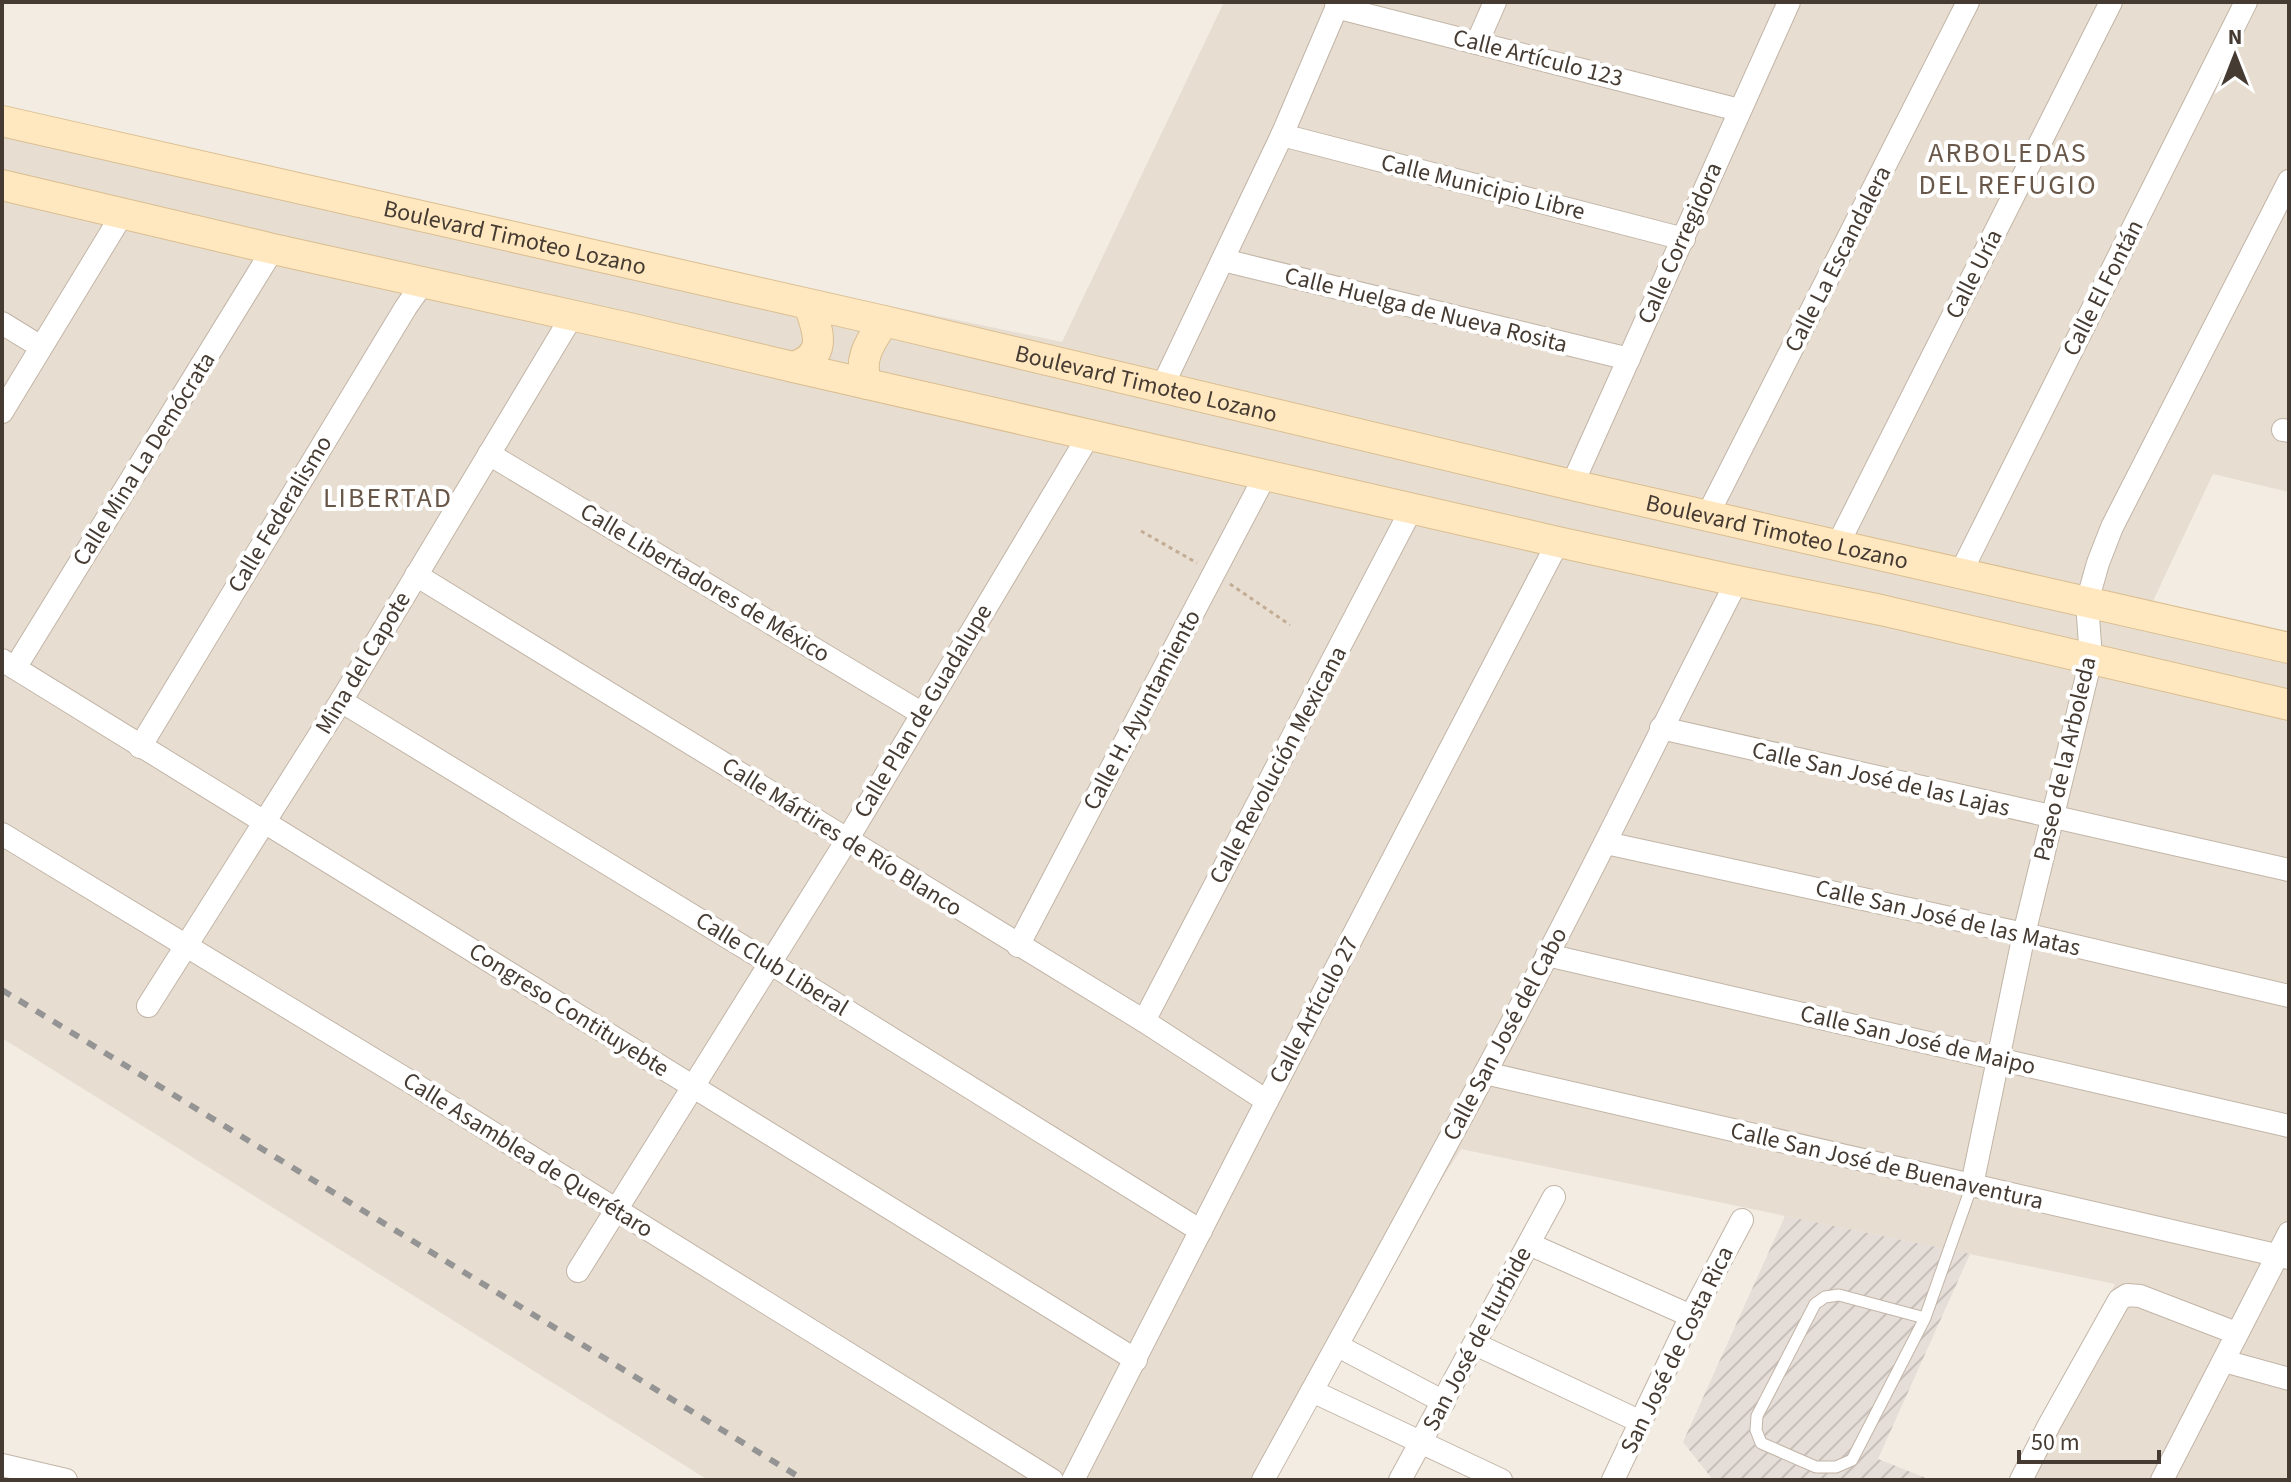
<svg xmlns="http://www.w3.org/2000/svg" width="2291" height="1482" font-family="'Source Sans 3',sans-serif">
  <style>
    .residential { fill: #e7ddd0 }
    .industrial { fill: url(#industrial-furrows) }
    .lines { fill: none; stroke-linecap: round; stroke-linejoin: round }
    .service-casing { stroke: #c2b5a7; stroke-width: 13 }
    .minor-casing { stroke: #c2b5a7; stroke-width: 24 }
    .secondary-casing { stroke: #dabe90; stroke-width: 32 }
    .path { stroke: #c2ac94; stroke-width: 3; stroke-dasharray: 4 4; stroke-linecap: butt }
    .service { stroke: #fff; stroke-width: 11 }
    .minor { stroke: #fff; stroke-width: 22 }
    .secondary { stroke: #ffe8c0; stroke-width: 30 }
    .rail { stroke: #949494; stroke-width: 6; stroke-dasharray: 10 10; stroke-linecap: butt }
    .labels { text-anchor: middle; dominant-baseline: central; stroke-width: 8; stroke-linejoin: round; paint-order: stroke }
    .street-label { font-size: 24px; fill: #453b32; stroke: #fff }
    .quarter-label { font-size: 28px; letter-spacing: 2px; fill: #695849; stroke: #fff }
  </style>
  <defs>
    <pattern id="industrial-furrows" width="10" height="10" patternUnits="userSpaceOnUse" patternTransform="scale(2)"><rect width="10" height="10" fill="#e5ddd8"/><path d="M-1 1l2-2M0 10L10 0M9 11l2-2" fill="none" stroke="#c6bfba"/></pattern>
  </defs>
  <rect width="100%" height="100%" fill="#f3ece2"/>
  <polygon class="residential" points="1224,2 2289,2 2289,492 2213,474 2153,601 2289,633 2289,1480 2018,1480 2115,1284 1461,1149 1250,1480 708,1480 2,1038 2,120 1062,342"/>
  <polygon class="industrial" points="1785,1216 1970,1254 1878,1459 1931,1480 1713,1480 1683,1442"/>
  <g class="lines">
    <defs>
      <polyline id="service" points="1925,1318 1839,1295 1825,1297 1815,1304 1757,1416 1756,1430 1761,1443 1816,1467 1836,1467 1852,1460 1925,1318 1972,1185"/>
      <g id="minor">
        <polyline points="1336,7 1739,110"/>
        <polyline points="1477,43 1495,2"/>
        <polyline points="1282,135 1684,239"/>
        <polyline points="1223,260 1629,359"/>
        <polyline points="2,323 41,347"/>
        <polyline points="1162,387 1282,135 1339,2"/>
        <polyline points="2,412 123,213"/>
        <polyline points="2283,430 2289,431"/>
        <polyline points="489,454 921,713"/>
        <polyline points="1572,485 1789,2"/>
        <polyline points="1707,516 1968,2"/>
        <polyline points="1837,546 2111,2"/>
        <polyline points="1960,574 2246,2"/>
        <polyline points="416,575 1144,1021 1267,1101"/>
        <polyline points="2,660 1136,1360"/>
        <polyline points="15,668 273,249"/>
        <polyline points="341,701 770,963 1201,1231"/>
        <polyline points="1661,728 2289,870"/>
        <polyline points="140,747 406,307 423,283"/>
        <polyline points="2,834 414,1084 1052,1480"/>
        <polyline points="1606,843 2024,934 2289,996"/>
        <polyline points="1018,946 1266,474"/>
        <polyline points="1547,955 2289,1126"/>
        <polyline points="148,1006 341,701 572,316"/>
        <polyline points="1144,1021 1412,508"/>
        <polyline points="1485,1073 2289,1258"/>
        <polyline points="1972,1185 2024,934 2091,659 2087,602 2098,563 2112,527 2289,181"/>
        <polyline points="1529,1244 1691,1316"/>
        <polyline points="578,1271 847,840 1089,435"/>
        <polyline points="1475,1344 1641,1422"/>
        <polyline points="1338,1346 1444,1402"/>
        <polyline points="2224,1361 2289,1379"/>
        <polyline points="1312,1391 1501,1480"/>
        <polyline points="2,1465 66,1480"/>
        <polyline points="1073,1480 1267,1101 1558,542"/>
        <path d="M1263,1480C1359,1305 1456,1131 1548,954C1613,830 1673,705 1737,581"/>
        <polyline points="1400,1480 1554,1197"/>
        <polyline points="1613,1480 1691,1316 1742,1220"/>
        <polyline points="2021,1480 2049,1425 2119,1300 2127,1295 2140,1296 2236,1333"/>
        <polyline points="2162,1480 2289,1233"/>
      </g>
      <g id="secondary">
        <path id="s1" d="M2,121L884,321L1572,485L2289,648"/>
        <polyline points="2,185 273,249 629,328 793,367 1558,542 1737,581 1881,610 2289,705"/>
        <path d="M793,367C828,356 819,333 809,305"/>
        <path d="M867,384C857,359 871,341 884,321"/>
      </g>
    </defs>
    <use href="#service" class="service-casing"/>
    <use href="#minor" class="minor-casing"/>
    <use href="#secondary" class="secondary-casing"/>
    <g class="path">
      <polyline points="1141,531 1197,563"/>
      <polyline points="1230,584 1290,625"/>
    </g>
    <use href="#service" class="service"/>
    <use href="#minor" class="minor"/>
    <use href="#secondary" class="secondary"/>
    <polyline class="rail" points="2,990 804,1480"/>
  </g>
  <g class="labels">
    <g class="street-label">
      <text transform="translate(1538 58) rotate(14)">Calle Artículo 123</text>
      <text transform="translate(1483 187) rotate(14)">Calle Municipio Libre</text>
      <text stroke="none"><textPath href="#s1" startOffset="526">Boulevard Timoteo Lozano</textPath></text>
      <text transform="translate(1680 243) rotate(-66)">Calle Corregidora</text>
      <text transform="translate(1838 259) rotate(-63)">Calle La Escandalera</text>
      <text transform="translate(1974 274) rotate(-63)">Calle Uría</text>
      <text transform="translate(2103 288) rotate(-63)">Calle El Fontán</text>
      <text transform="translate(1426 310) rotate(14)">Calle Huelga de Nueva Rosita</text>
      <text stroke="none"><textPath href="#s1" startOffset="1174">Boulevard Timoteo Lozano</textPath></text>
      <text transform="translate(144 459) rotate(-58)">Calle Mina La Demócrata</text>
      <text transform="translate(280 514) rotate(-59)">Calle Federalismo</text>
      <text stroke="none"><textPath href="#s1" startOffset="1822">Boulevard Timoteo Lozano</textPath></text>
      <text transform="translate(705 583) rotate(31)">Calle Libertadores de México</text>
      <text transform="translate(363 663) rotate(-59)">Mina del Capote</text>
      <text transform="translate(1142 710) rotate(-62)">Calle H. Ayuntamiento</text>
      <text transform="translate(923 711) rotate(-59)">Calle Plan de Guadalupe</text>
      <text transform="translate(2065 759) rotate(-77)">Paseo de la Arboleda</text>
      <text transform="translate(1278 765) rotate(-62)">Calle Revolución Mexicana</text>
      <text transform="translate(1881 779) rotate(13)">Calle San José de las Lajas</text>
      <text transform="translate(842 837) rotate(32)">Calle Mártires de Río Blanco</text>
      <text transform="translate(1948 918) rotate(13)">Calle San José de las Matas</text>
      <text transform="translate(772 964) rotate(32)">Calle Club Liberal</text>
      <text transform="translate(569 1010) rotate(32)">Congreso Contituyebte</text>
      <text transform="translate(1314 1010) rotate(-62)">Calle Artículo 27</text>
      <text transform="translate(1505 1034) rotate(-62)">Calle San José del Cabo</text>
      <text transform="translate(1918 1040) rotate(13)">Calle San José de Maipo</text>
      <text transform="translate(528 1155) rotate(32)">Calle Asamblea de Querétaro</text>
      <text transform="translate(1887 1166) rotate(13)">Calle San José de Buenaventura</text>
      <text transform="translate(1477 1339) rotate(-62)">San José de Iturbide</text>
      <text transform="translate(1677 1350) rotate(-64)">San José de Costa Rica</text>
    </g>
    <g class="quarter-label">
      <text x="2008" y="153">ARBOLEDAS<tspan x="2008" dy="32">DEL REFUGIO</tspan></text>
      <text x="388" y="498">LIBERTAD</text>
    </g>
  </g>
  <rect width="2291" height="1482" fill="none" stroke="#453b32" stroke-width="8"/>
  <g transform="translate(2235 56)" stroke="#ffffff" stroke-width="6" paint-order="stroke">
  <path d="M0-6L14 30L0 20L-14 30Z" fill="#453b32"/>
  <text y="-12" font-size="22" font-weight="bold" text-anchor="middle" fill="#453b32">N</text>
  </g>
  <path d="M2019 1450v12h140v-12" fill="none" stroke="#453b32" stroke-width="4"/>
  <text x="2031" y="1450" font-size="24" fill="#453b32" stroke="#ffffff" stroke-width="6" paint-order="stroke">50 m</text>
</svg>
